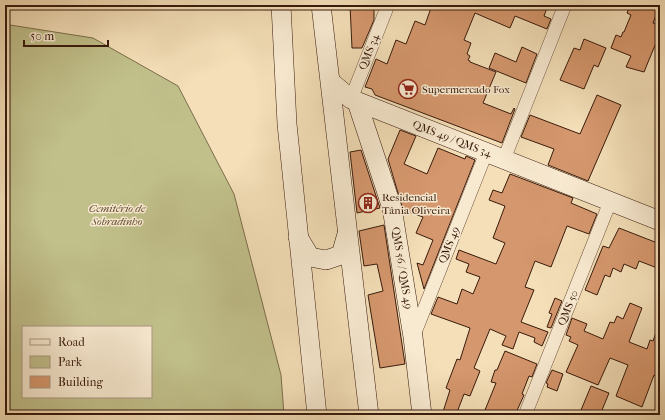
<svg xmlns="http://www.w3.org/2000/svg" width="665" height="420" font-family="'IM FELL French Canon',serif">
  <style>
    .green { fill: #c1c08b; stroke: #7c6d4c; fill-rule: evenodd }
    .building { fill: #d5976d; stroke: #381a0c }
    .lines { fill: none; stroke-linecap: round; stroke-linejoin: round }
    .street-casing { stroke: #674b37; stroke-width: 14 }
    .secondary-casing { stroke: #381a0c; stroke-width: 20 }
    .street { stroke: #f8ead1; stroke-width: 13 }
    .secondary { stroke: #f8ead1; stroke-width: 19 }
    .labels { text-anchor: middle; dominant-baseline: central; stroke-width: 3; stroke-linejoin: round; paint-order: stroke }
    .street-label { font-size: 11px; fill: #381a0c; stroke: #f8ead1 }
    .poi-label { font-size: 11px; fill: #381a0c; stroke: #f8ead1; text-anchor: start }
    .park-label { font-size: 11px; font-style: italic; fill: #614c32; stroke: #f8ead1 }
  </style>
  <rect width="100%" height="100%" fill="#f4dfb8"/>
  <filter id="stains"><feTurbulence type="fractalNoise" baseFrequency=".005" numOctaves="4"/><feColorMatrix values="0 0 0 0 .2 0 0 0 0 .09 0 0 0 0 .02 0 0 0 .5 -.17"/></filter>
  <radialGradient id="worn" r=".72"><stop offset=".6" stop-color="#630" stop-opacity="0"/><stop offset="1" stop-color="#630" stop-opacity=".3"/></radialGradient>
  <path class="green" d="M10,25L93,38L178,86L234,194L281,375L284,415H5V26ZM23,327H151V397H23Z"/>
  <g class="building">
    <polygon points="350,5 374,5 374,20 362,48 352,48"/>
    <polygon points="432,5 540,5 547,8 544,16 551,19 547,29 515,16 510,28 475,13 464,40 471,43 467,54 470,56 468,60 470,61 470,62 496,72 483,103 511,114 514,108 515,109 502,143 375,95 372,89 365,87 376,59 387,64 396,40 406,44 415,21 425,25"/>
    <polygon points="630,5 660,5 653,23 660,26 660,39 658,38 644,72 626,67 631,56 611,48 616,35 621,37 623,32 624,32 631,15 627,13"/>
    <polygon points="584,39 606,48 598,67 594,65 584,89 560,80 574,48 580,50"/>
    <polygon points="522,47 537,54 526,83 489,68 495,53 516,62"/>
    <polygon points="597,95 621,105 588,181 548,165 554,149 521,137 530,115 580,134"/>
    <polygon points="400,130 416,136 404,164 427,174 438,148 465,159 466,156 475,160 424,289 417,263 423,265 433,240 416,233 423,217 403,210 388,159"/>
    <polygon points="361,150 380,208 357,213 350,152"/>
    <polygon points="510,174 573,198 571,203 597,214 589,234 567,226 551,267 535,261 525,287 534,290 521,322 548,332 542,346 534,342 535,338 519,332 513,349 502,345 506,336 490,329 474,368 480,371 470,396 464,394 456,415 442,415 450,390 446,388 457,359 460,360 470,328 431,314 438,297 457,304 462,289 473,294 480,277 466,272 469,264 456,259 459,250 496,264 505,243 493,238 505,206 489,200 493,190 502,193"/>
    <polygon points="384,225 405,364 380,368 368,295 383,291 377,264 364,266 359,231"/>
    <polygon points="619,228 660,244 660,269 639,261 636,269 624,264 621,272 613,268 610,277 605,275 597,295 585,290 603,246 609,248"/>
    <polygon points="555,298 562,301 551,328 547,327 552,314 549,313"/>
    <polygon points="630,303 642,308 629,342 647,349 650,340 653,341 659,324 660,324 660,378 654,375 642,407 616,396 628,365 610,358 598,385 566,372 578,345 569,341 571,337 566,335 572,318 587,324 584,331 603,339 610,322 614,323 617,316 623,319"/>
    <polygon points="505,351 537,364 532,377 529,376 522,394 524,395 515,415 483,415 496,383 491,382 495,370 497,370"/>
    <polygon points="552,370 563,374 557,391 547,387 548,384 546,383"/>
    <polygon points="591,386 609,393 600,415 579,415"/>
  </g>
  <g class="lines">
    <defs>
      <g id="street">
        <polyline points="351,99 388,5"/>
        <polyline points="504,159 565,5"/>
        <polyline points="414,335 486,153"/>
        <polyline points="525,415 610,202"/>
      </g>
      <g id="secondary">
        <polyline points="281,5 287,124 317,415"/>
        <polyline points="321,5 369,415"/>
        <polyline points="331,82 351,99 660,221"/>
        <polyline points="357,102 392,208 413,337 422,415"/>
        <polyline points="298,237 310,257 326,260 341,255 347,234"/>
      </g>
    </defs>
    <use href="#street" class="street-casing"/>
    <use href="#secondary" class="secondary-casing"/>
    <use href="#street" class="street"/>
    <use href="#secondary" class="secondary"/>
  </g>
  <defs>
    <symbol id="supermarket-ring" viewBox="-11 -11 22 22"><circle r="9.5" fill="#f8ead1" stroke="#8f2418" stroke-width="1.5"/><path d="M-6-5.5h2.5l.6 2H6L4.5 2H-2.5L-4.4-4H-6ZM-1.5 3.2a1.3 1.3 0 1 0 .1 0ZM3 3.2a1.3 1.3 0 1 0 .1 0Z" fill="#8f2418"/></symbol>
    <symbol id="building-ring" viewBox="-11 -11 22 22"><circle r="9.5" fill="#f8ead1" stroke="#8f2418" stroke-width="1.5"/><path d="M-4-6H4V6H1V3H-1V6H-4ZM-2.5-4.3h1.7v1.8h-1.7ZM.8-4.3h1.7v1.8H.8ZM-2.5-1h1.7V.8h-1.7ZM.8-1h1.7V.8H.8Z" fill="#8f2418"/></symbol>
  </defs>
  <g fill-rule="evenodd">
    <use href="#supermarket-ring" x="397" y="78" width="22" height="22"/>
    <use href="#building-ring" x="357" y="192" width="22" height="22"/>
  </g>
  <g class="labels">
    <g class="street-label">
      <text transform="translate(369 52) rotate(-68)">QMS 34</text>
      <text transform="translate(452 139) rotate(21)">QMS 49 / QMS 34</text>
      <text transform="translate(449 245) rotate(-68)">QMS 49</text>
      <text transform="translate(402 268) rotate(81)">QMS 56 / QMS 49</text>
      <text transform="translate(568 308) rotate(-68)">QMS 50</text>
    </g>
    <g class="poi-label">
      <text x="422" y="89">Supermercado Fox</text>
      <text x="382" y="197">Residencial<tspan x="382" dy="13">Tânia Oliveira</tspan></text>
    </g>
    <g class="park-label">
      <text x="117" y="208">Cemitério de<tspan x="117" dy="13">Sobradinho</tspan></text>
    </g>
  </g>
  <rect width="665" height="420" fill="none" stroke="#f4dfb8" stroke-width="20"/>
  <rect x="6" y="6" width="653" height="408" fill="none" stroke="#381a0c" stroke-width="2"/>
  <rect x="10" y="10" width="645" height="400" fill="none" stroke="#381a0c"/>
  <rect x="22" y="326" width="130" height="72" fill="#f8ead1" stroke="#ab9782"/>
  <rect x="30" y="339" width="20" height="6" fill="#f8ead1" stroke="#ab9782"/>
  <text x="58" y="346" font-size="12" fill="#381a0c">Road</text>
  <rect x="30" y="356" width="20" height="12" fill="#c1c08b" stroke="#ab9782"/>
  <text x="58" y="366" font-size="12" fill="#381a0c">Park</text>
  <rect x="30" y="376" width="20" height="12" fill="#d5976d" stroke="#ab9782"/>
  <text x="58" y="386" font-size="12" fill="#381a0c">Building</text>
  <path d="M24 40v6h84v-6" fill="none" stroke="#381a0c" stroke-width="2"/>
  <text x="30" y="40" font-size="12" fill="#381a0c" stroke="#f8ead1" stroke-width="3" paint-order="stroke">50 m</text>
  <rect width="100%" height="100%" filter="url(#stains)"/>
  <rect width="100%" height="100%" fill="url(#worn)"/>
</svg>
